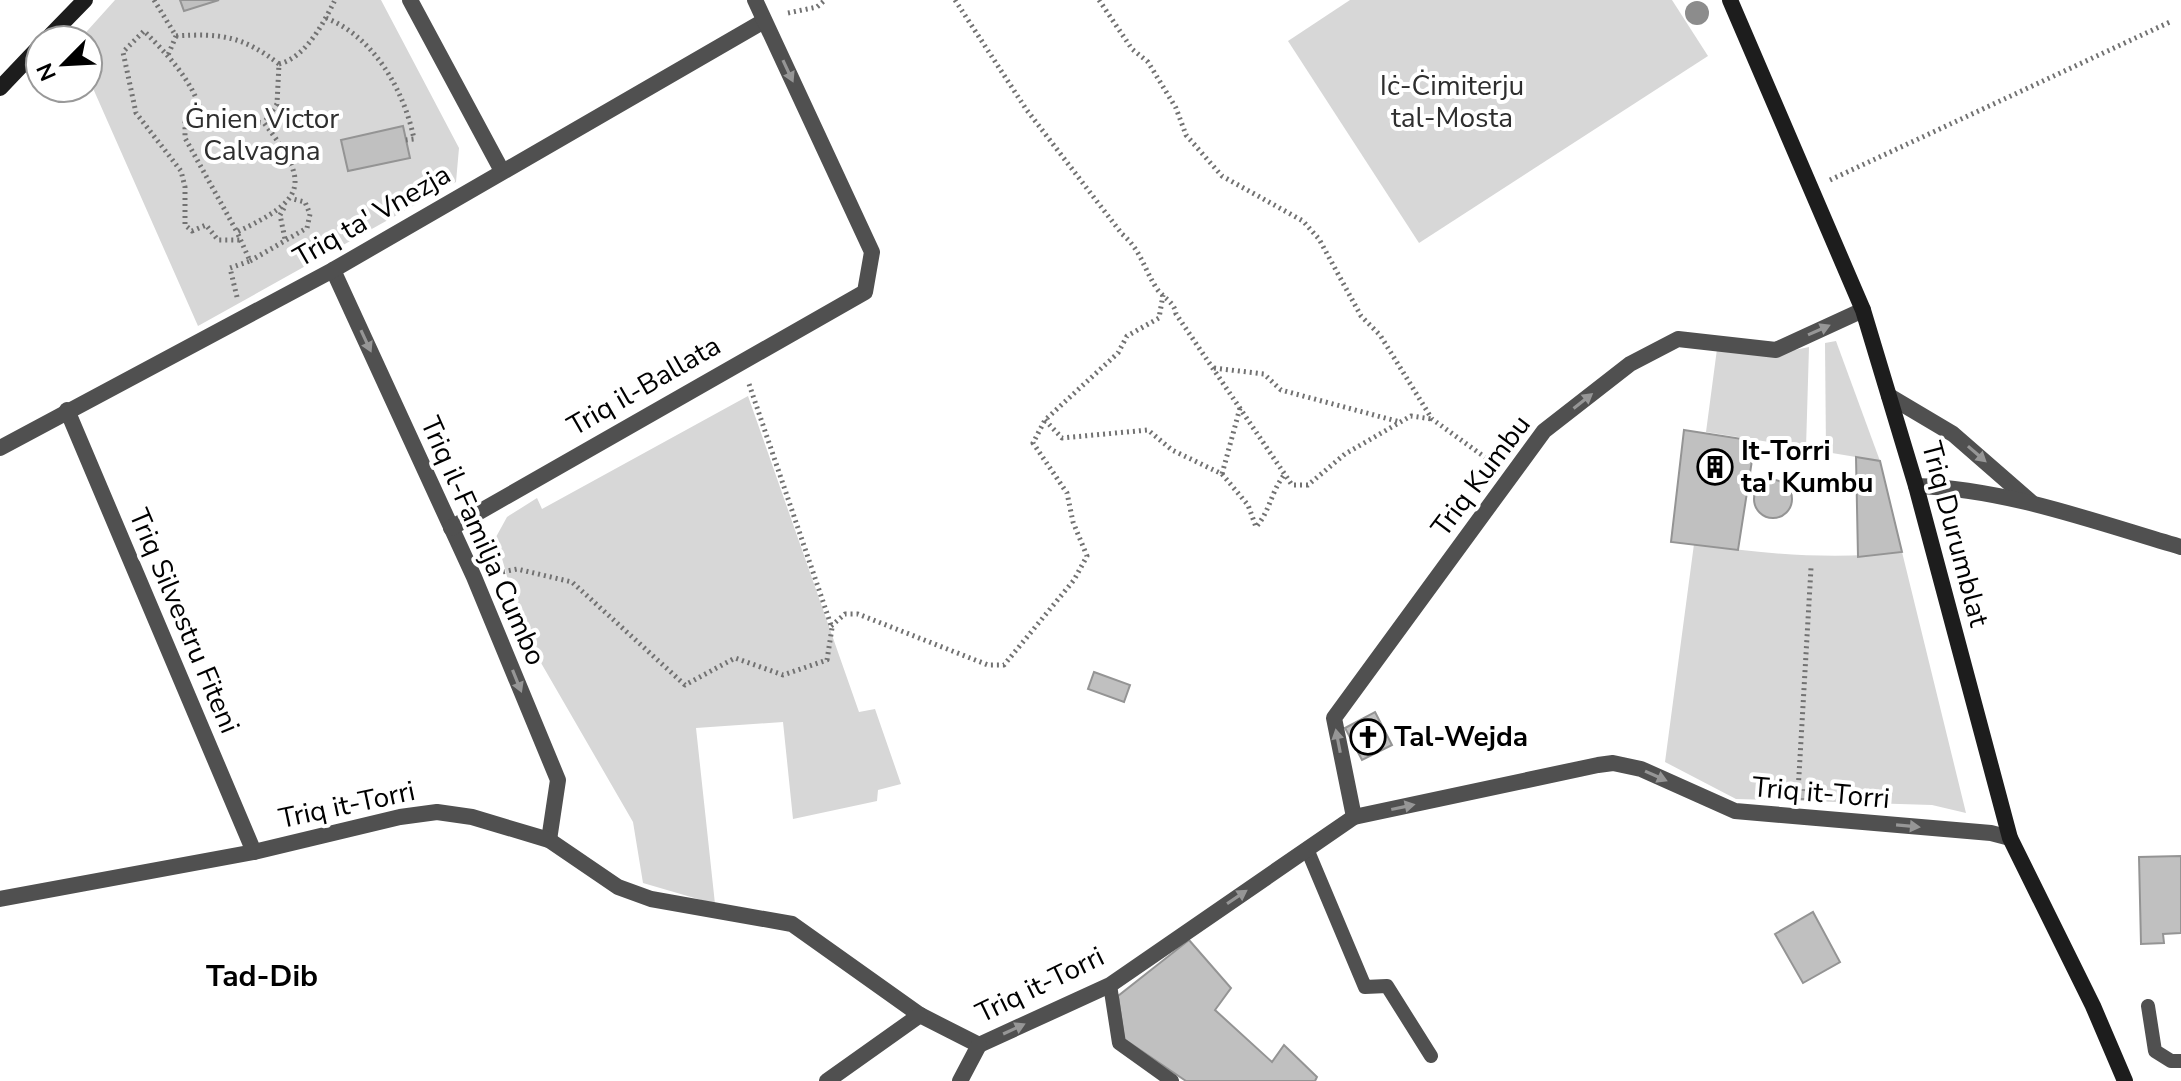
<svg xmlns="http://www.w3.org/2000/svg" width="2181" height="1081" font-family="'Nunito Sans',sans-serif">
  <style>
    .green { fill: #d7d7d7 }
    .building { fill: #c0c0c0; stroke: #949494; stroke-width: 2 }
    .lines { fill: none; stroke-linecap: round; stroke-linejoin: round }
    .path { stroke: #727272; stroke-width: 5; stroke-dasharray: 2 4; stroke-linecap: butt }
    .lane { stroke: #505050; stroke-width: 14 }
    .street { stroke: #505050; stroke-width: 16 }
    .secondary { stroke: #1d1d1d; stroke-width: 16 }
    .tree { fill: #8c8c8c }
    .oneway { fill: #969696 }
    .labels { text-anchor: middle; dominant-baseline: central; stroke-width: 8; stroke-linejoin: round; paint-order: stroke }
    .park-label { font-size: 28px; fill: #2e2e2e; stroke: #fff }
    .street-label { font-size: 28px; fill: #000; stroke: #fff }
    .poi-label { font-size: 28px; font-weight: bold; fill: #000; stroke: #fff; text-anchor: start }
    .neighbourhood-label { font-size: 30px; font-weight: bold; fill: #000; stroke: #fff }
  </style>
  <rect width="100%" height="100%" fill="#fff"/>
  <g class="green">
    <polygon points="115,0 180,0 184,11 219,0 381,0 459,148 456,182 198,326 88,77 88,40 79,40"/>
    <polygon points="1350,0 1672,0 1708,56 1419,243 1288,41"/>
    <polygon points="1836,341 1880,461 1826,452 1825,343"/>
    <polygon points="1809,347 1806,448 1706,432 1717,349 1766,356"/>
    <polygon points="748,396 859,712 875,709 901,784 878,790 877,801 793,819 783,722 696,728 715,904 643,883 633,822 522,630 496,537 507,517 537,498 542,509"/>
    <path d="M1694,544C1763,554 1833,560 1902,552L1966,813L1932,805L1736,799L1665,762Z"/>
  </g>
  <g class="building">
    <polygon points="180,0 219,0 184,11"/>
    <polygon points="403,126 410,158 348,171 341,140"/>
    <polygon points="1684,430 1755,441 1738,550 1671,542"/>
    <polygon points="1856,457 1880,461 1902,552 1858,557"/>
    <circle cx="1773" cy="499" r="19"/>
    <polygon points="1094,672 1130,685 1124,702 1088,689"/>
    <polygon points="1375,712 1392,745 1362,760 1345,728"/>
    <polygon points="1788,790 1806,790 1807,799 1788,799"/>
    <polygon points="2181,856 2181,933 2163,934 2164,943 2141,944 2139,857"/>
    <polygon points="1813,912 1840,962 1803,983 1775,934"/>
    <polygon points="1189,940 1231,988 1215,1010 1272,1062 1284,1045 1317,1077 1315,1081 1186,1081 1124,1039 1118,996"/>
  </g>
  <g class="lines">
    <g class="path">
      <polyline points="154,0 176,36 168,55"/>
      <path d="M955,0L1026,109L1122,234C1141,250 1144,269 1157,289C1164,299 1174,301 1176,314L1292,485H1308L1345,454L1411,416L1432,419"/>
      <polyline points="1099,0 1132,49 1148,62 1176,108 1186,135 1222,176 1303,221 1319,239 1361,316 1380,335 1432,419 1493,463"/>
      <polyline points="788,13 817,7 825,0"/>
      <path d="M326,18C374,37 404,90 414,139L406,140"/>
      <path d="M176,36C220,33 243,36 279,64L277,104L264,123"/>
      <path d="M279,64C306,57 323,24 335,0"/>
      <path d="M201,113C194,82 166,53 144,31L123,52L136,113L181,171L185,187V225L192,231L206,225L218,240H241"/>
      <polyline points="1830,180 2172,21"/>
      <polyline points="284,208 280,215 285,239"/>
      <polyline points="250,261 307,228 310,214 305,202 293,199"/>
      <path d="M237,297L230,268L250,261L237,232C304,200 313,185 264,123L201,113L185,122V138L237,232"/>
      <polyline points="1214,368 1264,374 1281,390 1400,422"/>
      <polyline points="1045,420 1062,438 1148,430 1172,450 1222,474 1240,408"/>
      <path d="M1222,474L1248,505L1256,527C1270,511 1271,492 1284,475"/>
      <polyline points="497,573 517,569 572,582 685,685 735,658 783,675 827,660 832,628 749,384"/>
      <polyline points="831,626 845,614 858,614 988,665 1004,665 1074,580 1087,556 1073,522 1067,493 1033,443 1045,420 1118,353 1127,336 1159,318 1163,295"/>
      <polyline points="1798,792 1811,568"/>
    </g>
    <g class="lane">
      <polyline points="1307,849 1365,987 1387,986 1431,1056"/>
      <polyline points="1110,985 1119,1043 1172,1081"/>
      <polyline points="2148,1006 2155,1051 2171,1061 2181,1061"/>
    </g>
    <g class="street">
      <polyline points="410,0 502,171"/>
      <polyline points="333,270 474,577 558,780 549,840"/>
      <polyline points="1889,396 1953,434 2031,502"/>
      <polyline points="67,410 254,852"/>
      <polyline points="0,448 333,270 764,21"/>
      <path d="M1916,486C2007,489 2095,522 2181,547"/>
      <polyline points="451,528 865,292 872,252 755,0"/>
      <polyline points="1354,817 1334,718 1544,431 1630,364 1678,339 1776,350 1863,310"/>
      <polyline points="0,899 254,852 400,817 437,812 472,817 549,840 618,887 651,899 792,924 920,1015 979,1045 1110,985 1354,817 1598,765 1613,763 1641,769 1735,811 1991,833 2010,838"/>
      <polyline points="827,1081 920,1015"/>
      <polyline points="960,1081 979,1045"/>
    </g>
    <g class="secondary">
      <polyline points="1730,0 1863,310 1916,486 2010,838 2093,1006 2125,1081"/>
      <polyline points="46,40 85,0"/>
      <polyline points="0,88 40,46"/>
    </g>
  </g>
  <circle class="tree" cx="1697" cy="13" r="12"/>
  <defs><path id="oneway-solid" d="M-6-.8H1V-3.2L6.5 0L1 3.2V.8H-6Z" transform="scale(2)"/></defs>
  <g class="oneway">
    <use href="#oneway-solid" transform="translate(788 71) rotate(65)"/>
    <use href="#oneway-solid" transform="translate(1819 330) rotate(-24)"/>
    <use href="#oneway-solid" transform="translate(366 341) rotate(65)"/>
    <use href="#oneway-solid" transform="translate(1583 401) rotate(-38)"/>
    <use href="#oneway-solid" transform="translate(1977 454) rotate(41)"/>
    <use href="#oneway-solid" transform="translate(517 681) rotate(68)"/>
    <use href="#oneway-solid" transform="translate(1338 741) rotate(-101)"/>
    <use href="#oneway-solid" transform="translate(1656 776) rotate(24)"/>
    <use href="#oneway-solid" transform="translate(1403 807) rotate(-12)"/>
    <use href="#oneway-solid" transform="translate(1908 826) rotate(5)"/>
    <use href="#oneway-solid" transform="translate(1237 897) rotate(-34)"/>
    <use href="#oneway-solid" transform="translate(1014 1029) rotate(-25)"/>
  </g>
  <defs>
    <symbol id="building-ring" viewBox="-11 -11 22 22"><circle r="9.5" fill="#fff" stroke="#000" stroke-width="1.5"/><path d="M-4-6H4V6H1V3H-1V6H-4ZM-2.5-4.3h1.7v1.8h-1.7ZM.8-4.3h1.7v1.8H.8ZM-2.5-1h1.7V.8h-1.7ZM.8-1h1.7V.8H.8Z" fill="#000"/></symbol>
    <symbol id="church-ring" viewBox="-11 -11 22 22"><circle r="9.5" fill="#fff" stroke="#000" stroke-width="1.5"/><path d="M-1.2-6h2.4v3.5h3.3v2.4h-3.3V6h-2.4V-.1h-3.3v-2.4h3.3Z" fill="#000"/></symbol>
  </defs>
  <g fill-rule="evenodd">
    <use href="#building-ring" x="1695" y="447" width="40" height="40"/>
    <use href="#church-ring" x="1348" y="717" width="40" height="40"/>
  </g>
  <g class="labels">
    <g class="park-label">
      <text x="1452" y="86">Iċ-Ċimiterju<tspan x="1452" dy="32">tal-Mosta</tspan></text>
      <text x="262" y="119">Ġnien Victor<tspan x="262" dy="32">Calvagna</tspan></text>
    </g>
    <g class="street-label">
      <text transform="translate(372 216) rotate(-30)">Triq ta' Vnezja</text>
      <text transform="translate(644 386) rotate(-30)">Triq il-Ballata</text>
      <text transform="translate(1481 476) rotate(-53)">Triq Kumbu</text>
      <text transform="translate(1955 534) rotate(75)">Triq Durumblat</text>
      <text transform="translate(483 541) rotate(66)">Triq il-Familja Cumbo</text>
      <text transform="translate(184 621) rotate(67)">Triq Silvestru Fiteni</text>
      <text transform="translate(1821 793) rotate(5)">Triq it-Torri</text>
      <text transform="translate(347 805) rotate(-12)">Triq it-Torri</text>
      <text transform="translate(1040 985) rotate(-26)">Triq it-Torri</text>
    </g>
    <g class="poi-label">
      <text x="1741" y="451">It-Torri<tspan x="1741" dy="32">ta' Kumbu</tspan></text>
      <text x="1394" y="737">Tal-Wejda</text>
    </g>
    <g class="neighbourhood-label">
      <text x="262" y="976">Tad-Dib</text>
    </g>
  </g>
  <g transform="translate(64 64) rotate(246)"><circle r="38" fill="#ffffff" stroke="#999999" stroke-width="2"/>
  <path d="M0-6L14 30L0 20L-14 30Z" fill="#000000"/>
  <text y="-12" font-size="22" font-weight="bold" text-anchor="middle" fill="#000000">N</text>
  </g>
</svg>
